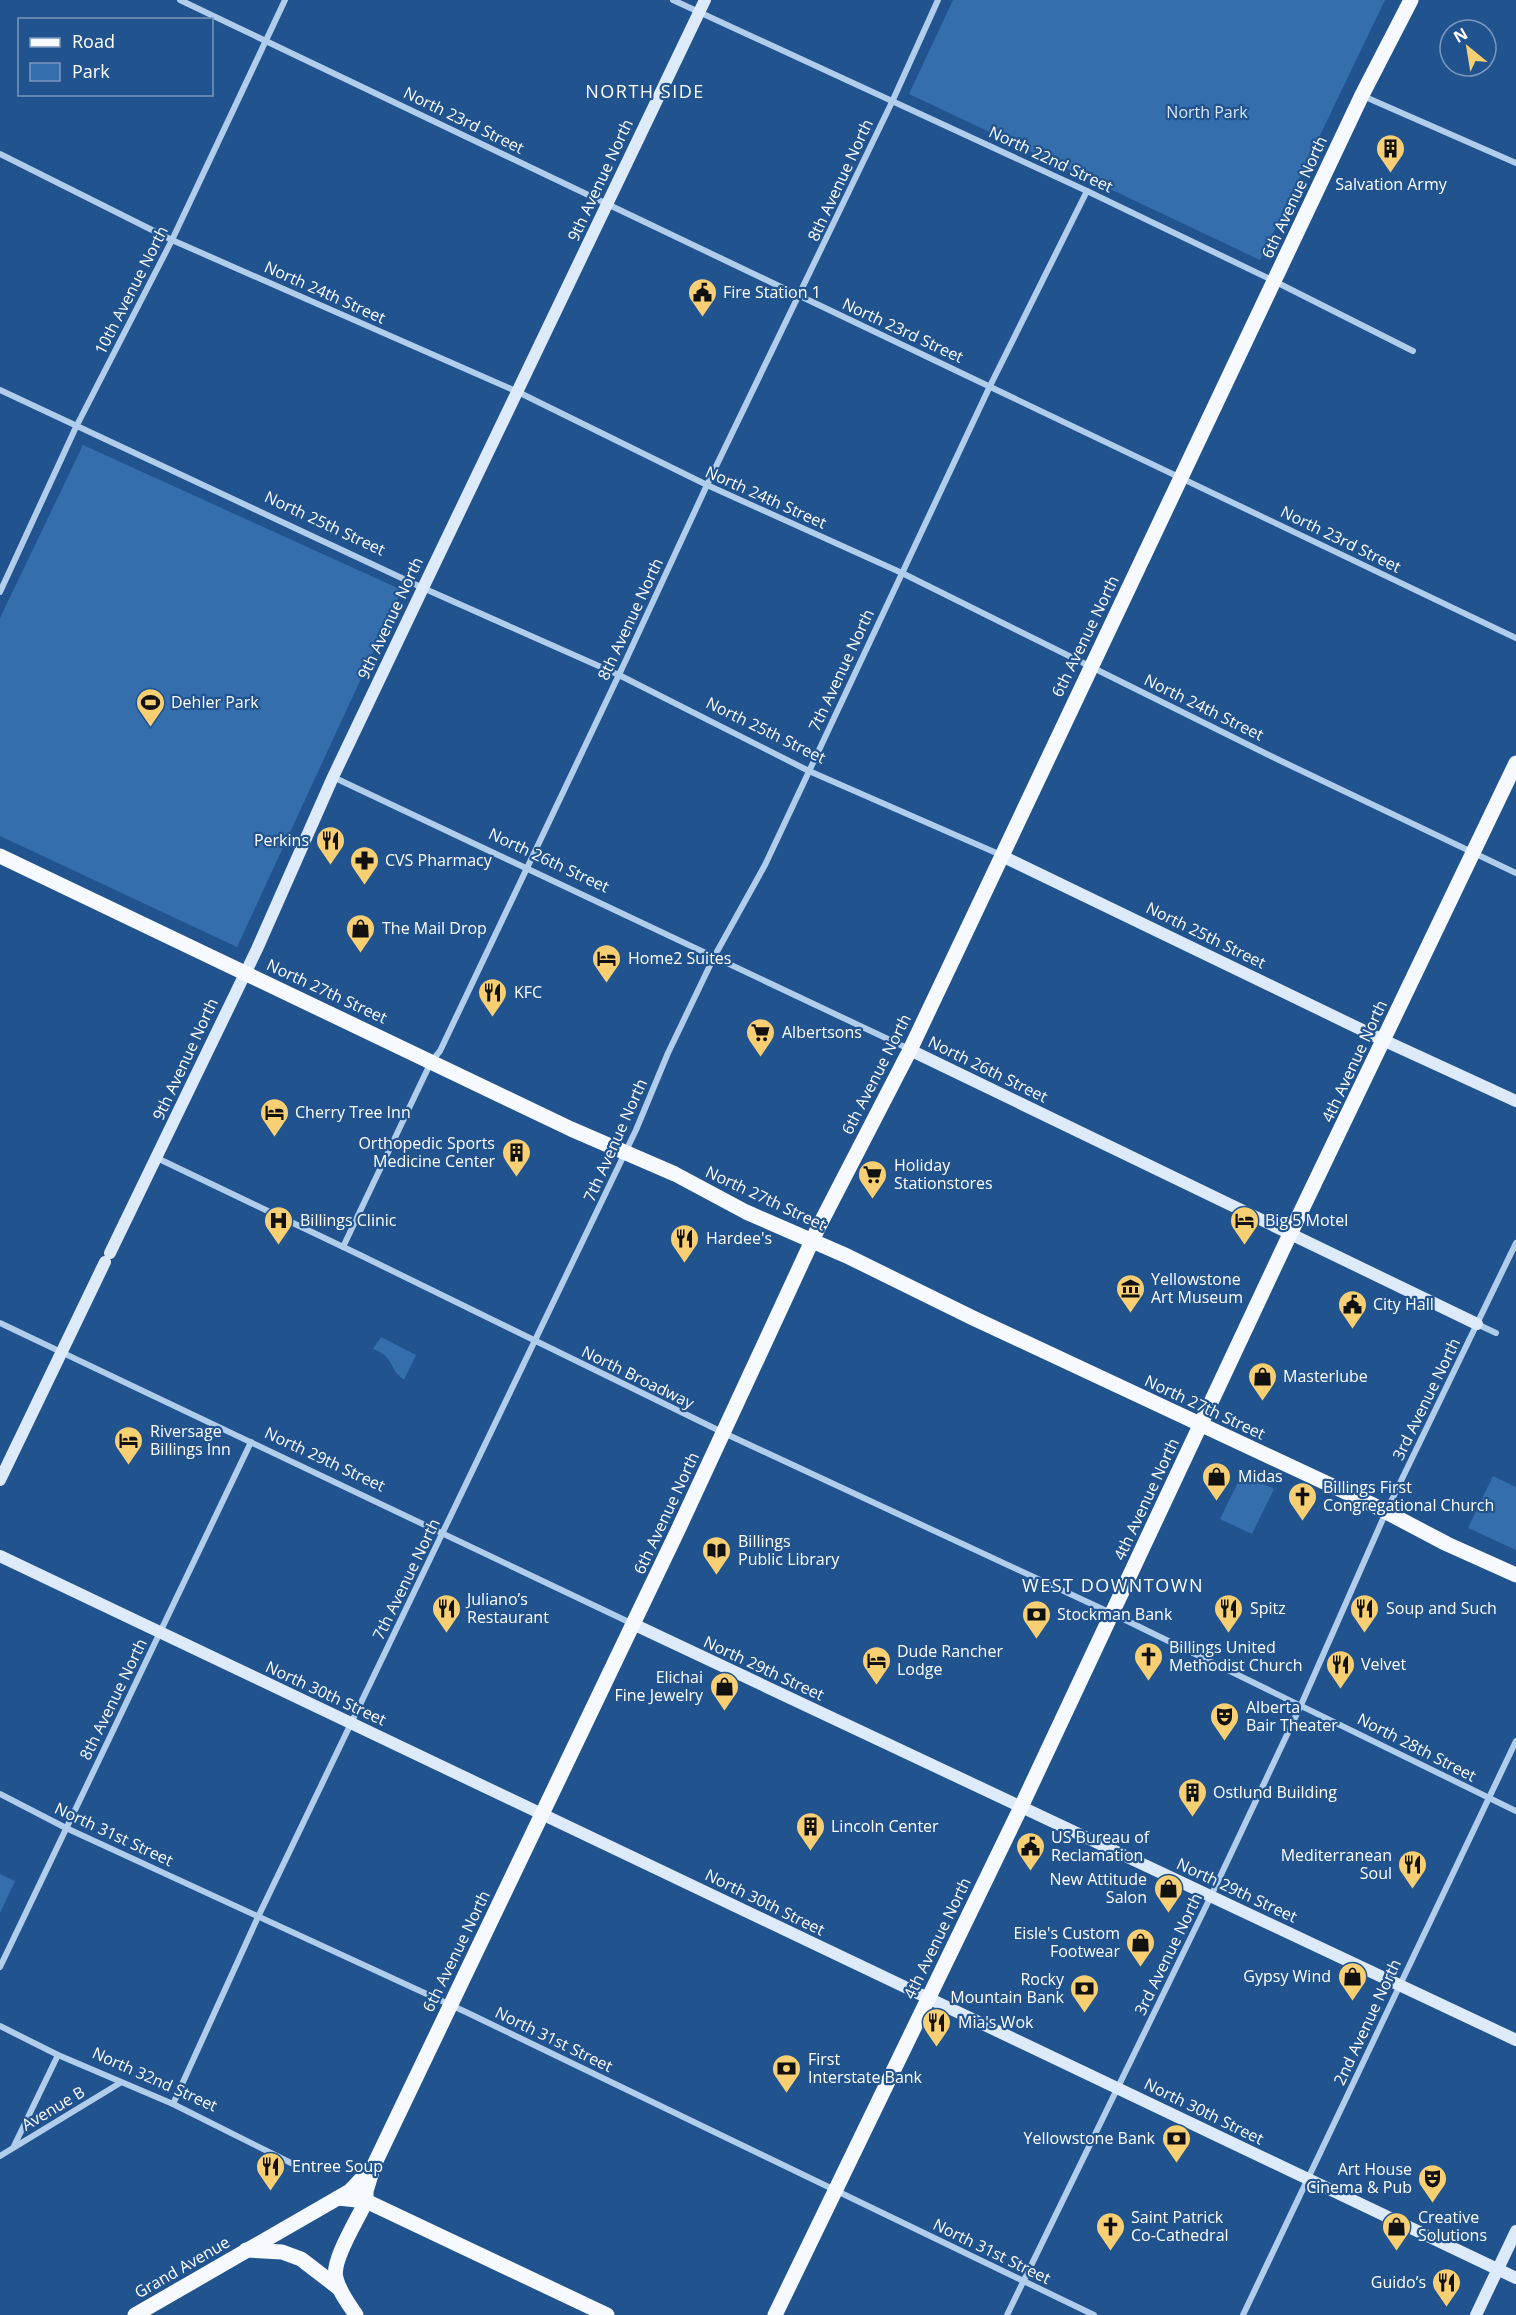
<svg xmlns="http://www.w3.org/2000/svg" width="1516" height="2315" font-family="'Open Sans',sans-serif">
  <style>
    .green { fill: #356eac }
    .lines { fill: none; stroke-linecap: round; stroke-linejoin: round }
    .street { stroke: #b1cdec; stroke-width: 6 }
    .secondary { stroke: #ddeaf9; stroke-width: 12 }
    .primary { stroke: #f6faff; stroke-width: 15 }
    .labels { text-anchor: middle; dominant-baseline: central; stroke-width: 4.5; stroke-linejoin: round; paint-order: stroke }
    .park-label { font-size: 16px; fill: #d6e7f9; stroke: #21538f }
    .street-label { font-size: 16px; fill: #fff; stroke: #21538f }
    .poi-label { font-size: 16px; fill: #fff; stroke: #21538f; text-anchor: start }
    .neighbourhood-label { font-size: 18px; letter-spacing: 1.5px; fill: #fff; stroke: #21538f }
  </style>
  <rect width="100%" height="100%" fill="#21538f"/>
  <g class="green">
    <polygon points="953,0 1385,0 1260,260 909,94"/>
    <polygon points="83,445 402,590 237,947 0,836 0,618"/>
    <path d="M381,1337L416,1355L404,1380C401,1377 396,1374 394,1369C389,1359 385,1353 373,1349Z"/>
    <polygon points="1242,1474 1274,1489 1252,1534 1220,1519"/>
    <polygon points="1493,1476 1516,1487 1516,1550 1468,1528"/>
    <polygon points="0,1874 15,1881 0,1913"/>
  </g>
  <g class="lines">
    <g class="street">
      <polyline points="180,0 1516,638"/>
      <polyline points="673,0 1087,191 1274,281 1413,351"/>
      <polyline points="1363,96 1516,163"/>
      <polyline points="0,154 172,240 518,392 707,485 902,573 1279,760 1516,873"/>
      <polyline points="0,390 423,588 619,675 809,771 1001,855"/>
      <polyline points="0,592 76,427 172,240 285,0"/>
      <polyline points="333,777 909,1049"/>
      <polyline points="157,1158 360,1255 724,1433 1111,1613 1516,1811"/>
      <polyline points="343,1247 431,1062 440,1051 625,662 707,485 892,102 938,0"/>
      <polyline points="0,1323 633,1624"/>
      <polyline points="1477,1324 1496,1333"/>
      <polyline points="0,1794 66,1828 468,2013 1094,2315"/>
      <polyline points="0,1967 251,1442"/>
      <polyline points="0,2026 58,2055 173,2104 295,2165"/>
      <polyline points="173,2104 258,1917 636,1130 668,1053 714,957 765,865 990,386 1087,191"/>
      <polyline points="14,2146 58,2055"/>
      <polyline points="0,2156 120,2083"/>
      <polyline points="1007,2315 1211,1896 1301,1705 1386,1512 1516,1243"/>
      <polyline points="1243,2315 1516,1741"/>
    </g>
    <g class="secondary">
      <polyline points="1002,856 1383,1040 1516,1101"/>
      <polyline points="910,1050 1477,1324"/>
      <polyline points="110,1253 257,949 333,777 423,588 705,0"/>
      <polyline points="0,1480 105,1262"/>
      <polyline points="0,1556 1516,2278"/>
      <polyline points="633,1624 1516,2040"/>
      <polyline points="1476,2315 1516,2231"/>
    </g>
    <g class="primary">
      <polyline points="0,856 571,1129 675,1174 746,1212 847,1256 973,1318 1371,1504 1447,1544 1516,1575"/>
      <polyline points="338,2198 366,2201 607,2315"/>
      <polyline points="246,2250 282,2252 301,2259 340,2289"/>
      <polyline points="135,2315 350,2191 370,2170"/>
      <path d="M356,2315C349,2304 339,2292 336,2278C331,2261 358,2219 366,2201V2191L374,2165L678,1530L818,1228L910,1050L956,953L1362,95L1411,0"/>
      <polyline points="775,2315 1021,1807 1282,1251 1516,763"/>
    </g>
  </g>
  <defs>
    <symbol id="building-pin" viewBox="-11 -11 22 30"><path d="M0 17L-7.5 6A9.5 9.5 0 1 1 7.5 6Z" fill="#f8cf73" stroke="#21538f"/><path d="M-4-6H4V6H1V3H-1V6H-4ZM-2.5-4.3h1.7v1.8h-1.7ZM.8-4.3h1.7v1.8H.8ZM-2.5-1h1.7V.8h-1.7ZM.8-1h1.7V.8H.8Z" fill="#111"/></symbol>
    <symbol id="civic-pin" viewBox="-11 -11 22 30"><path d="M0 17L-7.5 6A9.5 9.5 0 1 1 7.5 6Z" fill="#f8cf73" stroke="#21538f"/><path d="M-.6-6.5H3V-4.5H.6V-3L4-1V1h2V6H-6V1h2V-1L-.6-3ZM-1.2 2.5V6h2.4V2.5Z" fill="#111"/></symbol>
    <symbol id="stadium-pin" viewBox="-11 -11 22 30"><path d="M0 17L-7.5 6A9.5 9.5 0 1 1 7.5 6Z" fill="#f8cf73" stroke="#21538f"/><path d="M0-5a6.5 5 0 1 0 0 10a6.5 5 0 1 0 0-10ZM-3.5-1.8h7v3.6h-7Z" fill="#111"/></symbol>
    <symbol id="restaurant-pin" viewBox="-11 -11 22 30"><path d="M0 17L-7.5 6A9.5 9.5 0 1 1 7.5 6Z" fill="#f8cf73" stroke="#21538f"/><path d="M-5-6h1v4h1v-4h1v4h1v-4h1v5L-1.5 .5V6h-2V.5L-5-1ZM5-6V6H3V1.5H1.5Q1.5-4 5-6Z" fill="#111"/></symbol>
    <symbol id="pharmacy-pin" viewBox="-11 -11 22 30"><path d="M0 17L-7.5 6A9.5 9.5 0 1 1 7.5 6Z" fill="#f8cf73" stroke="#21538f"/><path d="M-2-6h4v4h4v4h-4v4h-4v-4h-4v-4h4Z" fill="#111"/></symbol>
    <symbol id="shop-pin" viewBox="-11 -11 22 30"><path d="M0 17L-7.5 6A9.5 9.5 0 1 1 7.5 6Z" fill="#f8cf73" stroke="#21538f"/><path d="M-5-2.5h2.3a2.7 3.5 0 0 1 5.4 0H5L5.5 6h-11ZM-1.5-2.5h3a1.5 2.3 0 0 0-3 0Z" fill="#111"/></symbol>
    <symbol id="hotel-pin" viewBox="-11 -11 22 30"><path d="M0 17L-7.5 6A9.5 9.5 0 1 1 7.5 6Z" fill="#f8cf73" stroke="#21538f"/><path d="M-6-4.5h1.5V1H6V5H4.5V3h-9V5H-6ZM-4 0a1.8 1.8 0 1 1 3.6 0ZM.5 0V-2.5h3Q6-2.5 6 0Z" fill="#111"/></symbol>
    <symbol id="supermarket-pin" viewBox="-11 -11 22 30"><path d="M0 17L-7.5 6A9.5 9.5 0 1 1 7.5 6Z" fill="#f8cf73" stroke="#21538f"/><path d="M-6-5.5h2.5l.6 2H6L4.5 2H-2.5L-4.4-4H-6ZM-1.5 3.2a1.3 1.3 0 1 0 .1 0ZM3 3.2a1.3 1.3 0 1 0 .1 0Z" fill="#111"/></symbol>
    <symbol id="hospital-pin" viewBox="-11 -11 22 30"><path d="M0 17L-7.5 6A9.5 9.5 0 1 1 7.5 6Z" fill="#f8cf73" stroke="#21538f"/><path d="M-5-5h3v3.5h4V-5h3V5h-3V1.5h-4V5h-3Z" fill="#111"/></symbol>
    <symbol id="museum-pin" viewBox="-11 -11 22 30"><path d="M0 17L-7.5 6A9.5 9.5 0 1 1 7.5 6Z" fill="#f8cf73" stroke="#21538f"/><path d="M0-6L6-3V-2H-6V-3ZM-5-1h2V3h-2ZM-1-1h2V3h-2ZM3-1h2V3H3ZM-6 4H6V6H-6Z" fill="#111"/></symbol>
    <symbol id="church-pin" viewBox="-11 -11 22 30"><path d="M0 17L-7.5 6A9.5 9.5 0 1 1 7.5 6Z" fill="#f8cf73" stroke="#21538f"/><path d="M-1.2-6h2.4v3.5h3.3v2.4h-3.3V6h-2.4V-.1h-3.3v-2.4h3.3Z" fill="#111"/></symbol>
    <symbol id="library-pin" viewBox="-11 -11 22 30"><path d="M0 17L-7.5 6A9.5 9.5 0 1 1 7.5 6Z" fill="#f8cf73" stroke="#21538f"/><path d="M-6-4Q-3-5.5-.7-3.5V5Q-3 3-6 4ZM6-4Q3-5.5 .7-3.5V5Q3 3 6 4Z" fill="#111"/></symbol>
    <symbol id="bank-pin" viewBox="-11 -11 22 30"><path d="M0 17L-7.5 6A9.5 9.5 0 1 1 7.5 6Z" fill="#f8cf73" stroke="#21538f"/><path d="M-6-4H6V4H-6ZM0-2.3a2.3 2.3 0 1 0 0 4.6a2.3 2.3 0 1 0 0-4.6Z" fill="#111"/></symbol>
    <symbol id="theatre-pin" viewBox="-11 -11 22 30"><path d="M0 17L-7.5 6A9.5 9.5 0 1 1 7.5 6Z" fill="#f8cf73" stroke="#21538f"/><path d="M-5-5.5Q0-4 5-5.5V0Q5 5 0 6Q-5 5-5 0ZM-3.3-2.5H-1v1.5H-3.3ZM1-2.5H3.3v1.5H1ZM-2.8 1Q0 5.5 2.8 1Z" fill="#111"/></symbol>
  </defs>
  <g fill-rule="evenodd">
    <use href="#building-pin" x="1374" y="132" width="33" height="45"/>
    <use href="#civic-pin" x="686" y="276" width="33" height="45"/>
    <use href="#stadium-pin" x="134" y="686" width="33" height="45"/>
    <use href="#restaurant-pin" x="314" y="824" width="33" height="45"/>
    <use href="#pharmacy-pin" x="348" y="844" width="33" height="45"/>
    <use href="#shop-pin" x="344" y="912" width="33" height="45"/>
    <use href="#hotel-pin" x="590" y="942" width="33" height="45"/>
    <use href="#restaurant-pin" x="476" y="976" width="33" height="45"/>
    <use href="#supermarket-pin" x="744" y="1016" width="33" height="45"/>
    <use href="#hotel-pin" x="258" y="1096" width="33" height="45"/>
    <use href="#building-pin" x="500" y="1136" width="33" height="45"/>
    <use href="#supermarket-pin" x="856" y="1158" width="33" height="45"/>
    <use href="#hospital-pin" x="262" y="1204" width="33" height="45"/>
    <use href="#hotel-pin" x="1228" y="1204" width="33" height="45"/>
    <use href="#restaurant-pin" x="668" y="1222" width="33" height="45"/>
    <use href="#museum-pin" x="1114" y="1272" width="33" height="45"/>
    <use href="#civic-pin" x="1336" y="1288" width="33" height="45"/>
    <use href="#shop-pin" x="1246" y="1360" width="33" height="45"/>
    <use href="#hotel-pin" x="112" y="1424" width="33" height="45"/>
    <use href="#shop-pin" x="1200" y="1460" width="33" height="45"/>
    <use href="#church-pin" x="1286" y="1480" width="33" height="45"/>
    <use href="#library-pin" x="700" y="1534" width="33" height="45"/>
    <use href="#restaurant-pin" x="430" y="1592" width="33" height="45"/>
    <use href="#restaurant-pin" x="1212" y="1592" width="33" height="45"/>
    <use href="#restaurant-pin" x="1348" y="1592" width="33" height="45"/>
    <use href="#bank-pin" x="1020" y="1598" width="33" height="45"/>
    <use href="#church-pin" x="1132" y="1640" width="33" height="45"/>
    <use href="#hotel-pin" x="860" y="1644" width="33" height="45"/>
    <use href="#restaurant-pin" x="1324" y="1648" width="33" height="45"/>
    <use href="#shop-pin" x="708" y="1670" width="33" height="45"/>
    <use href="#theatre-pin" x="1208" y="1700" width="33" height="45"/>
    <use href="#building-pin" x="1176" y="1776" width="33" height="45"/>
    <use href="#building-pin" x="794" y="1810" width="33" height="45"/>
    <use href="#civic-pin" x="1014" y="1830" width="33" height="45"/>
    <use href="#restaurant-pin" x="1396" y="1848" width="33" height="45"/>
    <use href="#shop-pin" x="1152" y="1872" width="33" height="45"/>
    <use href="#shop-pin" x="1124" y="1926" width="33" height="45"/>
    <use href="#shop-pin" x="1336" y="1960" width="33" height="45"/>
    <use href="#bank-pin" x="1068" y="1972" width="33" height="45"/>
    <use href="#restaurant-pin" x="920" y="2006" width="33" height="45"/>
    <use href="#bank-pin" x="770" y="2052" width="33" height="45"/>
    <use href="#bank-pin" x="1160" y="2122" width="33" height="45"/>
    <use href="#restaurant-pin" x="254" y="2150" width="33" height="45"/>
    <use href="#theatre-pin" x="1416" y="2162" width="33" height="45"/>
    <use href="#church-pin" x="1094" y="2210" width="33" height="45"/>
    <use href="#shop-pin" x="1380" y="2210" width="33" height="45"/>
    <use href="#restaurant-pin" x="1430" y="2266" width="33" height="45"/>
  </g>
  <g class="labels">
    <g class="park-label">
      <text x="1207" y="112">North Park</text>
    </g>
    <g class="street-label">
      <text transform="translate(464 120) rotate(26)">North 23rd Street</text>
      <text transform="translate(1051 159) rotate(25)">North 22nd Street</text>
      <text transform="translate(600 180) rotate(-65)">9th Avenue North</text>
      <text transform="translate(840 180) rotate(-65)">8th Avenue North</text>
      <text transform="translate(1294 197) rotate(-65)">6th Avenue North</text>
      <text transform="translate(131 290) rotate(-63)">10th Avenue North</text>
      <text transform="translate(325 292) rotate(24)">North 24th Street</text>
      <text transform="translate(903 330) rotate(25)">North 23rd Street</text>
      <text transform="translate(766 497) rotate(24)">North 24th Street</text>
      <text transform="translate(325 523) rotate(25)">North 25th Street</text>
      <text transform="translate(1341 539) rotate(26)">North 23rd Street</text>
      <text transform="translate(390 618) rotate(-65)">9th Avenue North</text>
      <text transform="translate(630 619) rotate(-65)">8th Avenue North</text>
      <text transform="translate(1085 636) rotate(-64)">6th Avenue North</text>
      <text transform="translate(841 670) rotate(-65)">7th Avenue North</text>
      <text transform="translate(1204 707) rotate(26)">North 24th Street</text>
      <text transform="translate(766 730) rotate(26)">North 25th Street</text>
      <text transform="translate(549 860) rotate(25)">North 26th Street</text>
      <text transform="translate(1206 935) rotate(26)">North 25th Street</text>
      <text transform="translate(327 991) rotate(25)">North 27th Street</text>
      <text transform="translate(185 1059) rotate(-65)">9th Avenue North</text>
      <text transform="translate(1354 1061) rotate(-65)">4th Avenue North</text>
      <text transform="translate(988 1069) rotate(26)">North 26th Street</text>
      <text transform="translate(876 1074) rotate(-63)">6th Avenue North</text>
      <text transform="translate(615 1140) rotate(-66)">7th Avenue North</text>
      <text transform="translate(766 1198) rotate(25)">North 27th Street</text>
      <text transform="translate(638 1377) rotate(26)">North Broadway</text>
      <text transform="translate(1426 1399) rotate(-64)">3rd Avenue North</text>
      <text transform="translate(1205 1407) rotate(25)">North 27th Street</text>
      <text transform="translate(325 1459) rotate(25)">North 29th Street</text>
      <text transform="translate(1146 1499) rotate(-65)">4th Avenue North</text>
      <text transform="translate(666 1513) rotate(-65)">6th Avenue North</text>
      <text transform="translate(406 1579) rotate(-64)">7th Avenue North</text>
      <text transform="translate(764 1668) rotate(25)">North 29th Street</text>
      <text transform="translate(326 1693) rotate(25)">North 30th Street</text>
      <text transform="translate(113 1699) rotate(-64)">8th Avenue North</text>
      <text transform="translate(1417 1747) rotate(27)">North 28th Street</text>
      <text transform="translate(114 1834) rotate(25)">North 31st Street</text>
      <text transform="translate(1237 1890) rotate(25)">North 29th Street</text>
      <text transform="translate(765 1902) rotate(26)">North 30th Street</text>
      <text transform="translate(937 1938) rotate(-64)">4th Avenue North</text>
      <text transform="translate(456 1951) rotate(-64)">6th Avenue North</text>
      <text transform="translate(1168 1954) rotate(-64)">3rd Avenue North</text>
      <text transform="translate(1367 2022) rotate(-65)">2nd Avenue North</text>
      <text transform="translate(554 2039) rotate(26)">North 31st Street</text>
      <text transform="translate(155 2079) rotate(24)">North 32nd Street</text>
      <text transform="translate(53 2108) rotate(-31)">Avenue B</text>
      <text transform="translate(1204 2111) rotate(26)">North 30th Street</text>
      <text transform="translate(992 2251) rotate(26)">North 31st Street</text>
      <text transform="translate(182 2267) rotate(-30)">Grand Avenue</text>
    </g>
    <g class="poi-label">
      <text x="1391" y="184" text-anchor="middle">Salvation Army</text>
      <text x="723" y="292">Fire Station 1</text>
      <text x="171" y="702">Dehler Park</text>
      <text x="309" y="840" text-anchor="end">Perkins</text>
      <text x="385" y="860">CVS Pharmacy</text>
      <text x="382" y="928">The Mail Drop</text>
      <text x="628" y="958">Home2 Suites</text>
      <text x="514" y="992">KFC</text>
      <text x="782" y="1032">Albertsons</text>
      <text x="295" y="1112">Cherry Tree Inn</text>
      <text x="495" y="1143" text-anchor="end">Orthopedic Sports<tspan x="495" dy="18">Medicine Center</tspan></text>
      <text x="894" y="1165">Holiday<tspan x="894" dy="18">Stationstores</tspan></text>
      <text x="300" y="1220">Billings Clinic</text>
      <text x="1265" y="1220">Big 5 Motel</text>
      <text x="706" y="1238">Hardee's</text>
      <text x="1151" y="1279">Yellowstone<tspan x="1151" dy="18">Art Museum</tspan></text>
      <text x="1373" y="1304">City Hall</text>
      <text x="1283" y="1376">Masterlube</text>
      <text x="150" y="1431">Riversage<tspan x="150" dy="18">Billings Inn</tspan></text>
      <text x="1238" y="1476">Midas</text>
      <text x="1323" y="1487">Billings First<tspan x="1323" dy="18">Congregational Church</tspan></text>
      <text x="738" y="1541">Billings<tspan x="738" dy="18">Public Library</tspan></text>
      <text x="467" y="1599">Juliano’s<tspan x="467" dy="18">Restaurant</tspan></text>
      <text x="1250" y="1608">Spitz</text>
      <text x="1386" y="1608">Soup and Such</text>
      <text x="1057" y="1614">Stockman Bank</text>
      <text x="1169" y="1647">Billings United<tspan x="1169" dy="18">Methodist Church</tspan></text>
      <text x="897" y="1651">Dude Rancher<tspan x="897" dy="18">Lodge</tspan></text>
      <text x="1361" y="1664">Velvet</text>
      <text x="703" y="1677" text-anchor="end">Elichai<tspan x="703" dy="18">Fine Jewelry</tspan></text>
      <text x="1246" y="1707">Alberta<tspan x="1246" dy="18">Bair Theater</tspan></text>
      <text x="1213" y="1792">Ostlund Building</text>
      <text x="831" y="1826">Lincoln Center</text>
      <text x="1051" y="1837">US Bureau of<tspan x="1051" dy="18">Reclamation</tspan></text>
      <text x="1392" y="1855" text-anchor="end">Mediterranean<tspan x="1392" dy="18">Soul</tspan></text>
      <text x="1147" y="1879" text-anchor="end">New Attitude<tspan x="1147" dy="18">Salon</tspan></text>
      <text x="1120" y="1933" text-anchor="end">Eisle's Custom<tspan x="1120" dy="18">Footwear</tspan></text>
      <text x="1331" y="1976" text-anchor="end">Gypsy Wind</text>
      <text x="1064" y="1979" text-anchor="end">Rocky<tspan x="1064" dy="18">Mountain Bank</tspan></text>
      <text x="958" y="2022">Mia's Wok</text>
      <text x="808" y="2059">First<tspan x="808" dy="18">Interstate Bank</tspan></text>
      <text x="1155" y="2138" text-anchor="end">Yellowstone Bank</text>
      <text x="292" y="2166">Entree Soup</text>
      <text x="1412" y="2169" text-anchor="end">Art House<tspan x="1412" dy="18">Cinema &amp; Pub</tspan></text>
      <text x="1131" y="2217">Saint Patrick<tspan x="1131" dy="18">Co-Cathedral</tspan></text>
      <text x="1418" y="2217">Creative<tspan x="1418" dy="18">Solutions</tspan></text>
      <text x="1426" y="2282" text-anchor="end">Guido’s</text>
    </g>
    <g class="neighbourhood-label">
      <text x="645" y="91">NORTH SIDE</text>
      <text x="1113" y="1585">WEST DOWNTOWN</text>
    </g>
  </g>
  <rect x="18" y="18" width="195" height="78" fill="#21538f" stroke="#7a98bc" stroke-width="1.5"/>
  <rect x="30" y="38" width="30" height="9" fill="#f6faff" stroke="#7a98bc" stroke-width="1.5"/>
  <text x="72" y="48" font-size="18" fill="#ffffff">Road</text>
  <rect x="30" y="63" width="30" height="18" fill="#356eac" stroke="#7a98bc" stroke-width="1.5"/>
  <text x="72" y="78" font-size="18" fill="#ffffff">Park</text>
  <g transform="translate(1468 48) rotate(330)"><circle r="28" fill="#21538f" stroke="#7a98bc" stroke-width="1.5"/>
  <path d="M0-4.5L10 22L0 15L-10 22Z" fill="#f8cf73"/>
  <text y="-9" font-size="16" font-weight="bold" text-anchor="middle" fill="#ffffff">N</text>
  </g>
</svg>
